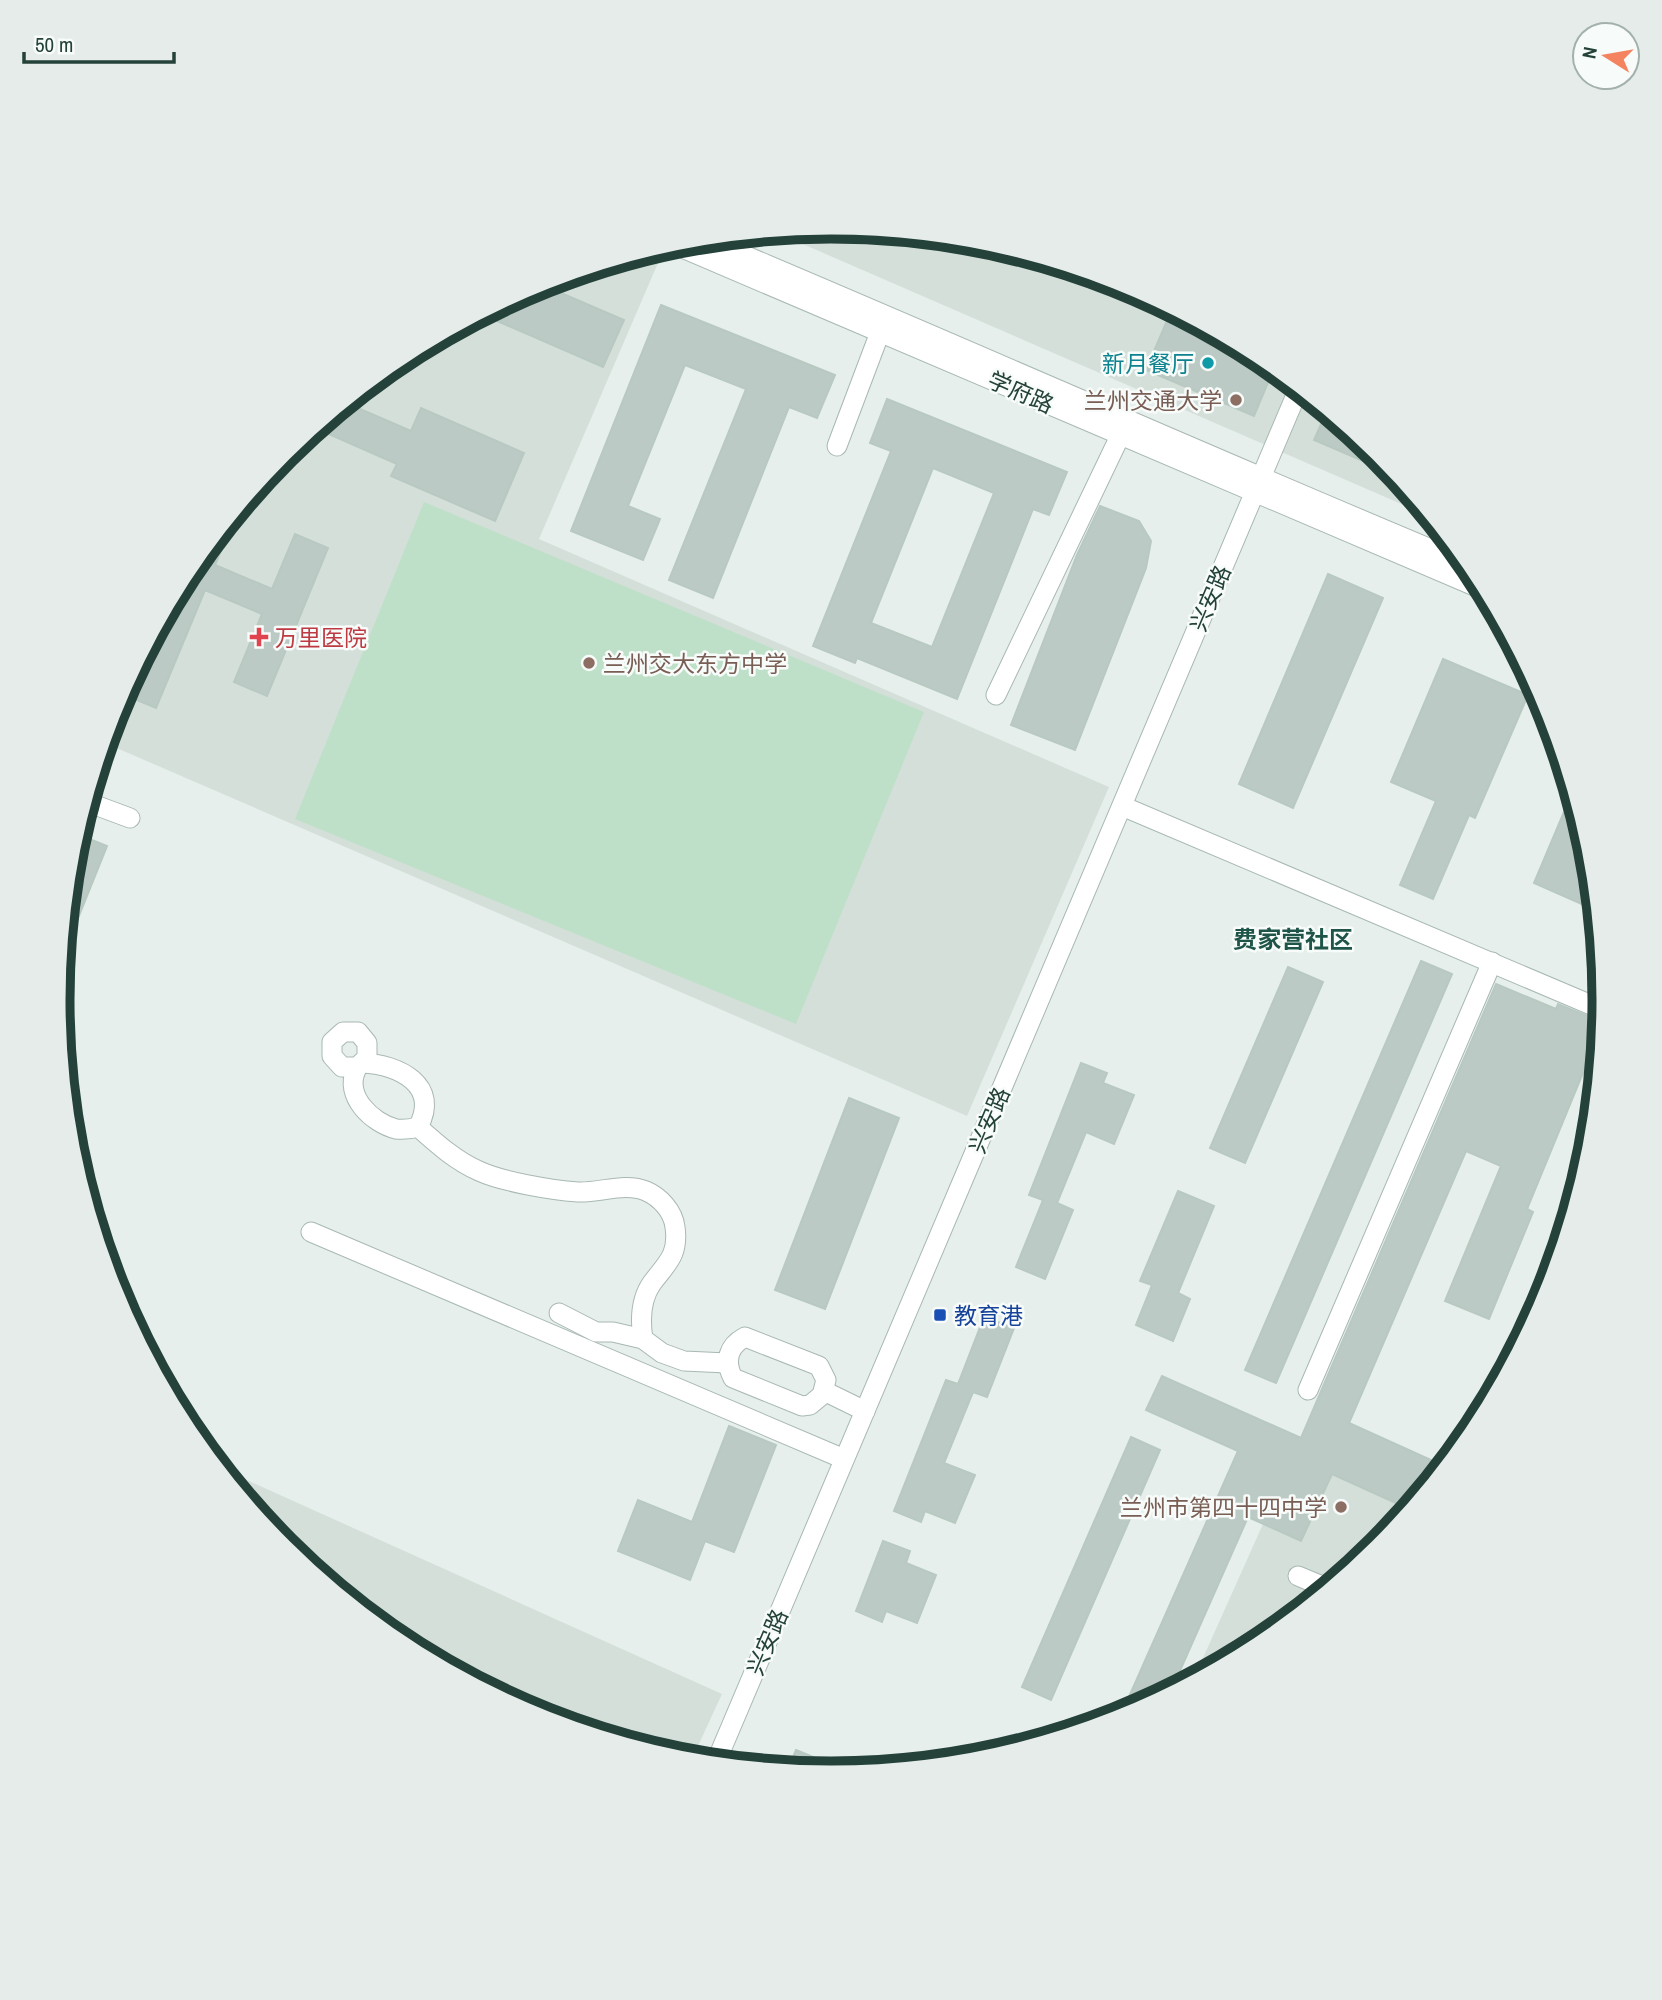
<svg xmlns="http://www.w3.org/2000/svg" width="1662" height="2000" font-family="'Archivo Narrow','Noto Sans SC',sans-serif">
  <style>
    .built { fill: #d4dfda }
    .green { fill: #bfe0c8 }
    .building { fill: #bbcac4; stroke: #b8c9c2; stroke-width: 2; fill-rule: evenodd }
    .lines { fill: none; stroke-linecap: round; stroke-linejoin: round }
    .minor-casing { stroke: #a8b8b2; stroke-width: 21 }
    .minor { stroke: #fff; stroke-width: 19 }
    .culture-dot { fill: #0f9aa8; stroke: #f7fbf9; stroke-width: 2.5 }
    .education-dot { fill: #8d6e63; stroke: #f7fbf9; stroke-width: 2.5 }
    .health-dot { fill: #e0444e; stroke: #f7fbf9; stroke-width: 2.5 }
    .transit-dot { fill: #1a4fb4; stroke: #f7fbf9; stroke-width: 2.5 }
    .labels { text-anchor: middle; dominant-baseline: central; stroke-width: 5; stroke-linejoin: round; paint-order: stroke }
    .culture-label { font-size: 23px; fill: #0d838f; stroke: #f7fbf9; text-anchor: end }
    .street-label { font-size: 23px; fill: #24423a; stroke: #f7fbf9 }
    .education-label { font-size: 23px; fill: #785e54; stroke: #f7fbf9; text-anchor: end }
    .health-label { font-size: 23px; fill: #be3a42; stroke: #f7fbf9; text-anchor: start }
    .transit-label { font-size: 23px; fill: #164399; stroke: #f7fbf9; text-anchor: start }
    .neighbourhood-label { font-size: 24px; font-weight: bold; fill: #1f5548; stroke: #f7fbf9 }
    .rim { fill: none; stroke: #24423a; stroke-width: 9 }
  </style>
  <rect width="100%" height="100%" fill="#e6efeb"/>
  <g class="built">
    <polygon points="831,227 982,242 1127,286 1261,357 1378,454 1429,516 775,232"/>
    <polygon points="650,251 661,256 539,539 1109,787 967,1116 105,743 117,704 188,570 285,453 402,357 535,285"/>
    <polygon points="1315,1408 1444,1466 1377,1547 1260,1643 1194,1678"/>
    <polygon points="220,1468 722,1694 692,1759 680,1758 535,1714 401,1643 284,1546"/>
  </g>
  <polygon class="green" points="424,502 924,712 796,1024 295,819"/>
  <g class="building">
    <polygon points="540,284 624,320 603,367 481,314"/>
    <polygon points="661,305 835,375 817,418 789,407 713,598 669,580 746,389 685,365 628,506 660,519 643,560 571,531"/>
    <polygon points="1172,309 1261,357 1274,368 1254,416 1146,370"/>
    <path d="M887,399L1067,472L1049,515L1033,509L957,699L857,658L855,663L813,646L891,451L870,443ZM933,468L994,493L932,647L871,623Z"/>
    <polygon points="346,403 411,431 421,408 524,453 495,521 391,476 397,464 315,428"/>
    <polygon points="1325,415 1339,422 1378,454 1396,475 1314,440"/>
    <polygon points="1100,506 1139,521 1151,541 1146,568 1075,750 1011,725 1077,555"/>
    <polygon points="229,520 233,522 215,565 272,589 295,534 328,548 267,696 234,682 262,614 205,590 156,708 122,694 188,570"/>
    <polygon points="1328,574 1383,598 1293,808 1239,784"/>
    <polygon points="1443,659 1528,695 1475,818 1469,815 1433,899 1400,885 1436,801 1391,782"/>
    <polygon points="1572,793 1589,850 1595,910 1534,883"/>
    <polygon points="77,834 107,846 68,943 64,942 73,849"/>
    <polygon points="1421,961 1452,974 1276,1383 1245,1370"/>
    <polygon points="1288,967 1323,982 1245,1163 1210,1148"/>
    <polygon points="1496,984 1556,1009 1558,1004 1602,1022 1601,1029 1527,1209 1533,1212 1489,1319 1445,1301 1501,1166 1466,1151 1349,1423 1444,1466 1409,1509 1332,1474 1301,1541 1248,1517 1171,1691 1120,1717 1238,1451 1146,1410 1162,1376 1301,1438"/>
    <polygon points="1081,1063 1107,1073 1103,1083 1134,1095 1114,1144 1086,1132 1057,1203 1073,1210 1045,1279 1016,1267 1043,1200 1029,1195"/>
    <polygon points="849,1098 899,1118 825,1309 775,1290"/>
    <polygon points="1178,1191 1214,1206 1178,1293 1190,1299 1173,1341 1136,1325 1152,1285 1140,1281"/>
    <polygon points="984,1317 1014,1328 987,1397 973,1392 944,1463 975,1475 955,1523 925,1511 921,1522 894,1511 946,1380 958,1384"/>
    <polygon points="729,1426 776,1445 734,1552 705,1541 690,1580 618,1551 638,1500 692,1522"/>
    <polygon points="1131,1437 1160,1450 1051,1700 1022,1687"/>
    <polygon points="883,1541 910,1551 906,1563 936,1575 917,1623 886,1611 882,1622 856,1611"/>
    <polygon points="796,1750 847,1771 847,1772 831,1773 788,1769"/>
  </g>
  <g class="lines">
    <defs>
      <g id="minor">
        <path d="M706,239C961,346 1214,459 1469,565"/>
        <path d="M673,244C944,357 1213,477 1484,590"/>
        <polyline points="837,446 885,319"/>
        <polyline points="996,695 1120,436"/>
        <polyline points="87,802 130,818"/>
        <polyline points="1122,806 1603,1010"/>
        <path d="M362,1063C399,1064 441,1086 418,1127"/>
        <path d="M356,1067H342L332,1056V1042L343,1032H358L367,1043V1058C363,1062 358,1065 356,1070C344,1096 372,1123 396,1129C404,1130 411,1129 418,1127"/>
        <path d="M418,1127C437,1144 456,1161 479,1171C503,1182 551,1190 578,1192C600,1193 625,1182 646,1191C660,1197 673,1211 675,1227C679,1255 667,1263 652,1283C640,1300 640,1320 643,1339"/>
        <polyline points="311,1232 844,1459"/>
        <polyline points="559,1313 596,1332 613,1332 643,1339 662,1353 684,1361 727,1363"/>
        <path d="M745,1337L819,1366L826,1380L822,1395L810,1405L802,1406L733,1378C724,1361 728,1346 745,1337Z"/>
        <polyline points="1308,1390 1492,962"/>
        <polyline points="824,1391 865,1411"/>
        <polyline points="1298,1576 1327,1588"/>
        <polyline points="716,1762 1299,388"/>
      </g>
    </defs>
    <use href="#minor" class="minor-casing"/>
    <use href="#minor" class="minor"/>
  </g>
  <circle class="culture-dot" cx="1208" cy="363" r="7"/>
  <g class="education-dot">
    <circle cx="1236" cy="400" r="7"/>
    <circle cx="589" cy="663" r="7"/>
    <circle cx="1341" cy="1507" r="7"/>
  </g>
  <path class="health-dot" d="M255.5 626.5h7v7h7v7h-7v7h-7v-7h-7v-7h7z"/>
  <rect class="transit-dot" x="933" y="1308" width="14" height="14" rx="3.5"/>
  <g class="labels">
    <g class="culture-label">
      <text x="1194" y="363">新月餐厅</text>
    </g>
    <g class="street-label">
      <text transform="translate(1021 392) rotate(24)">学府路</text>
      <text transform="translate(1210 598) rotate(-67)">兴安路</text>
      <text transform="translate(989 1120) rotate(-67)">兴安路</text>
      <text transform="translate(767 1642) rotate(-67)">兴安路</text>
    </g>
    <g class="education-label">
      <text x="1222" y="400">兰州交通大学</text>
      <text x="603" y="663" text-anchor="start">兰州交大东方中学</text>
      <text x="1327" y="1507">兰州市第四十四中学</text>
    </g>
    <g class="health-label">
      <text x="275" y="637">万里医院</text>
    </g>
    <g class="transit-label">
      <text x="954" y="1315">教育港</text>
    </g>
    <g class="neighbourhood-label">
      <text x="1293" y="939">费家营社区</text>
    </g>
  </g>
  <path d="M0 0H1662V2000H0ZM70 1000a761 761 0 1 1 1522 0a761 761 0 1 1-1522 0Z" fill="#e6ecea" fill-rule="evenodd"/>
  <path class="rim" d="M70 1000a761 761 0 1 1 1522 0a761 761 0 1 1-1522 0Z"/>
  <g transform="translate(1606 56) rotate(281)"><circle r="33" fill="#f7fbf9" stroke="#a3b1ad" stroke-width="2"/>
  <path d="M0-5L12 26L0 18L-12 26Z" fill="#f4845f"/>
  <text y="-10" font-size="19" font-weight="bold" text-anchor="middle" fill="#24423a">N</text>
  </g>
  <path d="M24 52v10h150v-10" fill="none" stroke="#24423a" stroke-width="3.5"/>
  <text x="35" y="52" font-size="21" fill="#24423a" stroke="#f7fbf9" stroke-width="5" paint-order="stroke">50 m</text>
</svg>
